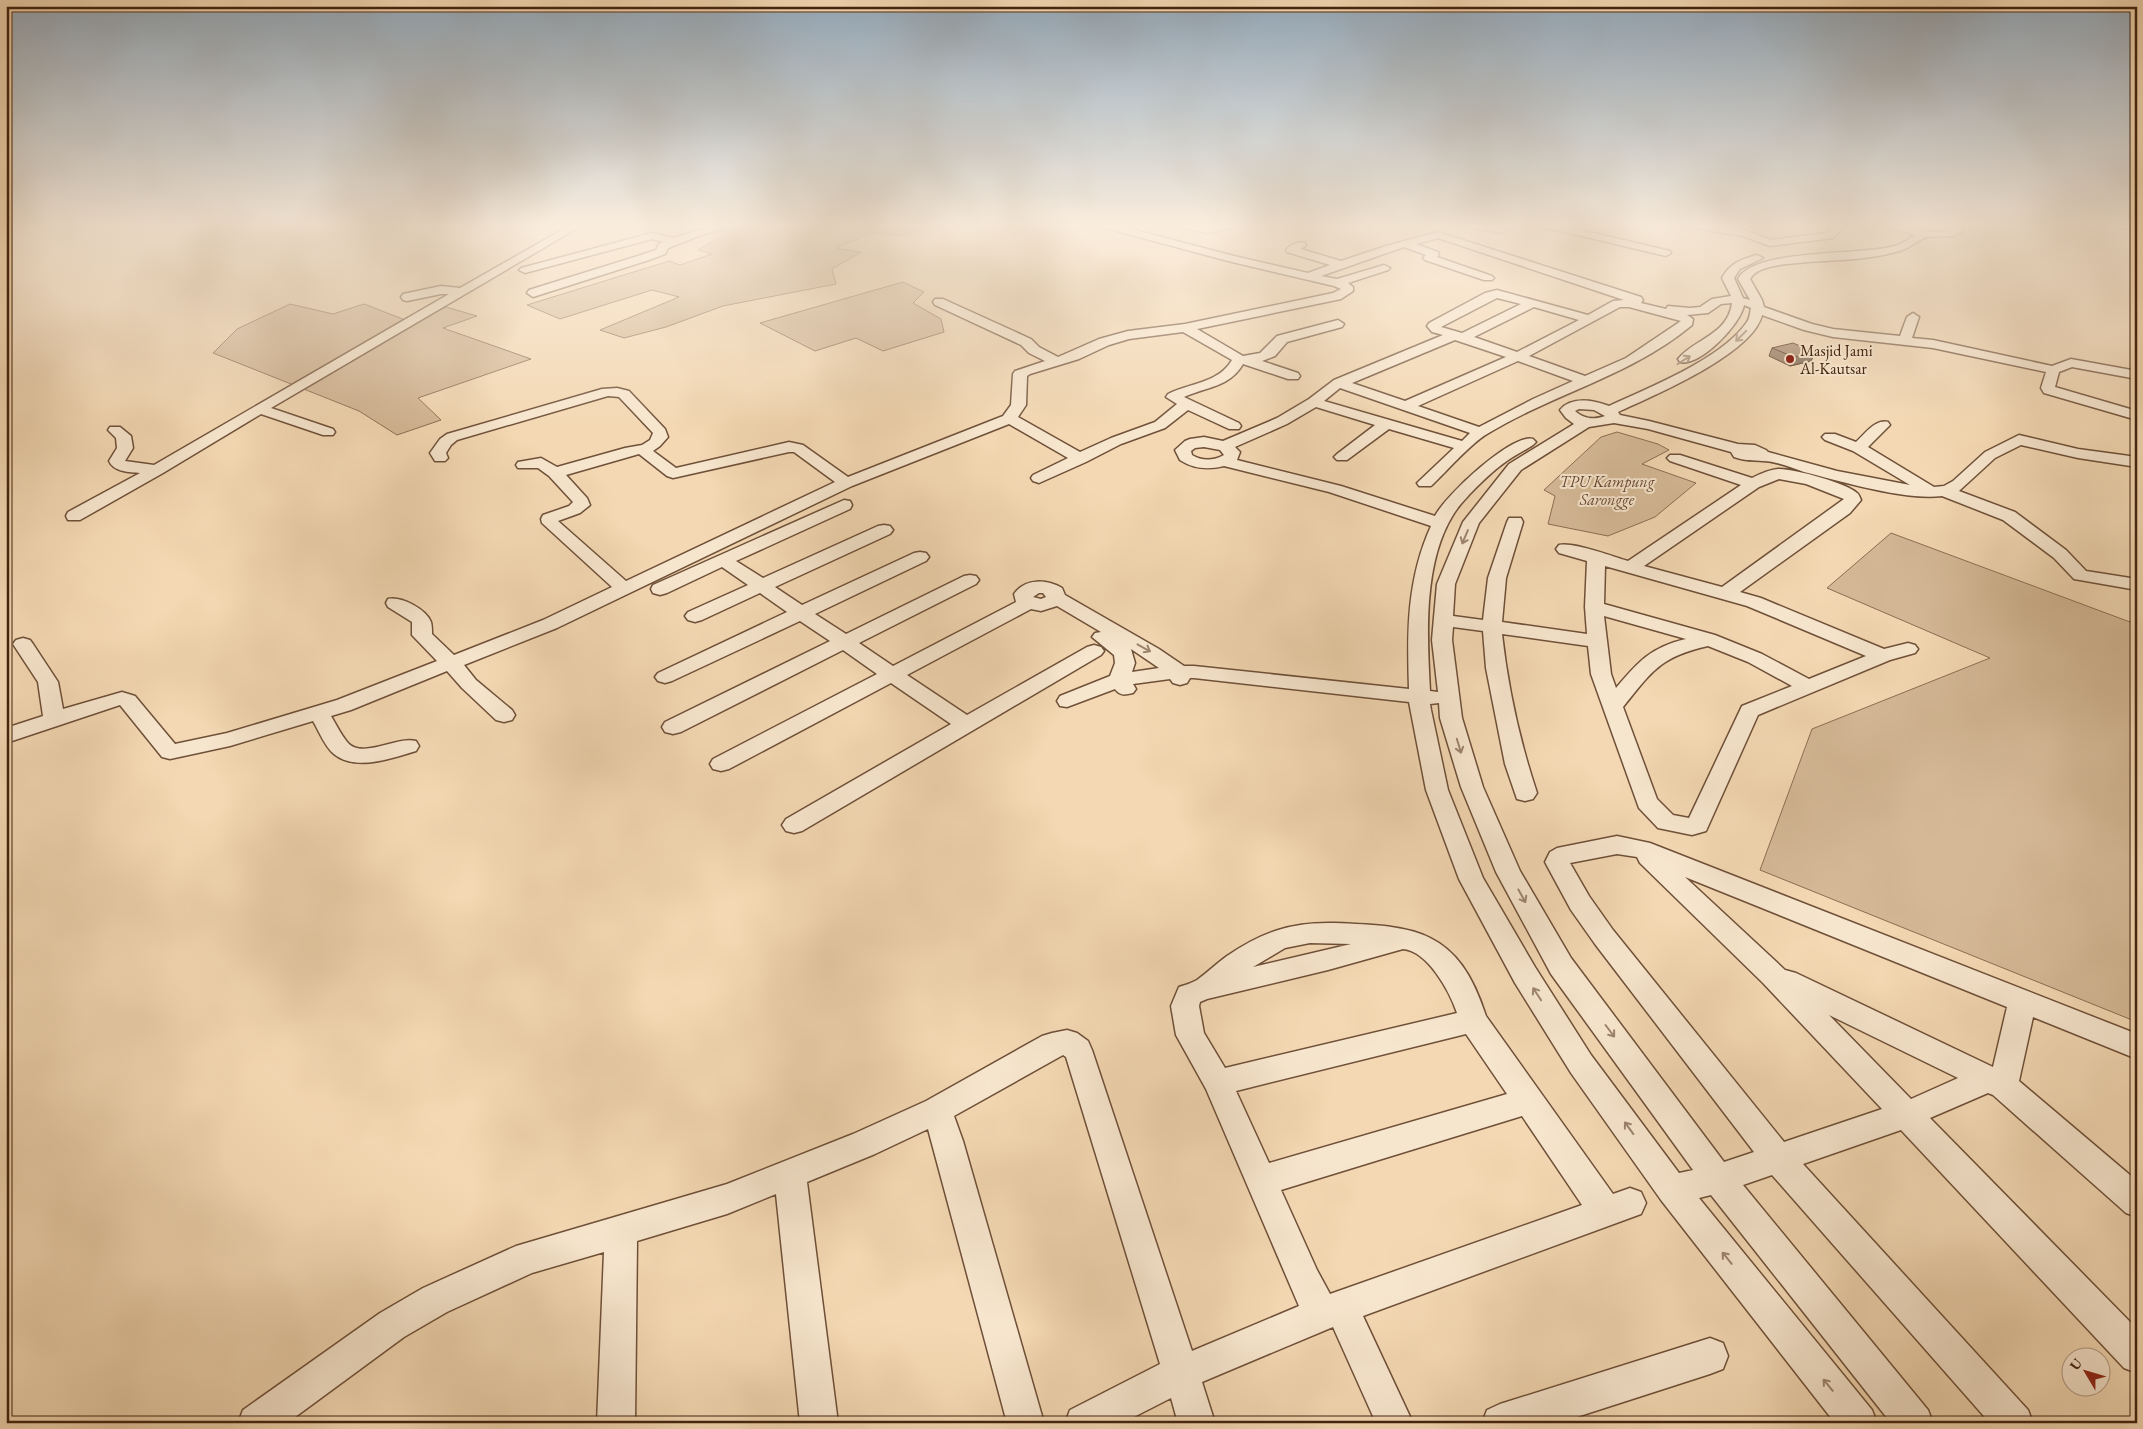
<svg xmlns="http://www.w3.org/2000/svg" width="2143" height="1429" font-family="'EB Garamond',serif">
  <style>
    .green { fill: #d5b997; stroke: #8c6e53 }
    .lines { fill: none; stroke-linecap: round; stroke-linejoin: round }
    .minor-casing { stroke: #6f5038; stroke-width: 3 }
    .minor { fill: #f7e6ce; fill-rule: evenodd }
    .wall { fill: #896f56; stroke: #43230f }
    .shaded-wall { fill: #6f5a46; stroke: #43230f }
    .building { fill: #9f8164; stroke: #43230f }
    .oneway { stroke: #9d846e }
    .poi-dot { fill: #8f2418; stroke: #f7e6ce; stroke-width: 2 }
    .labels { text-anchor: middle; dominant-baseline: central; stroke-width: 4; stroke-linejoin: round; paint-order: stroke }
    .far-poi-label { font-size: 16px; fill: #43230f; stroke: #f7e6ce; text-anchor: start }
    .far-park-label { font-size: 16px; font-style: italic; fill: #684831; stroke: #f7e6ce }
  </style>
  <rect width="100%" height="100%" fill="#f3d8b3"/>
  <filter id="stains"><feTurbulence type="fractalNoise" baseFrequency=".004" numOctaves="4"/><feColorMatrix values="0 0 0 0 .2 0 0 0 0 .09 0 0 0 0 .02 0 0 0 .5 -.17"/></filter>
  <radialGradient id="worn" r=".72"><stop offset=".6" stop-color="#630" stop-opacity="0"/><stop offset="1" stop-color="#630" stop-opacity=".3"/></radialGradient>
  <g class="green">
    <polygon points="739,226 936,226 898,236 874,232 836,248 861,252 832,269 836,284 723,306 666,327 624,338 600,330 679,297 652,290 560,319 527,305 669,261 680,265 712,254 698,250"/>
    <polygon points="903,282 924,292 913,303 941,319 944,332 883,351 856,338 815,351 760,323"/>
    <polygon points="290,304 333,314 364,304 413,323 446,307 477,316 443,328 531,359 418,398 441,420 397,435 359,411 213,353 237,329"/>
    <polygon points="1617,432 1658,444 1669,450 1642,464 1696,483 1655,517 1608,536 1548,524 1555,496 1544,490 1601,437"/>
    <polygon points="1891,533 2130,622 2137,613 2137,1022 1760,870 1812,729 1990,658 1827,588"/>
  </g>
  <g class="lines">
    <defs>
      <g id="minor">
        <path d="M569,226H581L271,408L333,429L335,432L333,435H323L261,414L163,473L80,520H68L66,516L68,512L140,473C129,472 114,472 109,461L117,448L116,438L108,430L110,427H120L131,436L133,448L125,461L154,465L449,294H441L407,301L403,300L401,297L403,294L441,286L460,288Z"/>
        <polygon points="713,226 730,226 729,228 704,234 668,248 665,254 649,260 533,297 527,293 529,290 641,255 656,250 659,244 663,242 652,239 525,273 519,270 521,268 652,233 673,238"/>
        <path d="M1104,226H1120L1234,256L1308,273L1330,265L1287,252L1286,250C1290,245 1298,241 1305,243L1306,245L1301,249L1341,261L1386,246L1438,232L1641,297L1643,300L1641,303L1666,309L1668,306L1690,308L1700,307L1712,299L1731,296L1722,278C1730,263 1742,259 1757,255L1763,258L1740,269L1734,278L1743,298L1750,300L1738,279C1754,248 1860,256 1895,246C1903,243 1909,239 1915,235L1892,228L1891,226C1911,226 1933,237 1952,229L1950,226H1960L1963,230C1953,241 1939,234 1927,237C1919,239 1909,249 1899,251C1870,260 1837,260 1807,262C1792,264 1757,264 1750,279L1762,300L1764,307L1812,324L1833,329L1900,336L1907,317L1913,313L1919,317L1912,338L1933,340L2052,366L2071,359L2137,371V379L2072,367L2059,372L2055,387L2137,411V420L2044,393L2041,388L2046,372L1933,348L1833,337L1804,330L1762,315C1753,354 1653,396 1618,412L1620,415L1649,421L1738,444L1755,445L1766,450L1768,452L1837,471L1910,485L1853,451L1825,440L1822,437L1825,434H1835L1856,442C1865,434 1875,419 1888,422L1890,425L1868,447L1934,487L1944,486L1953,481L1985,452L2019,435L2078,449L2137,457V467L2078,458L2021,445L1995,458L1959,491L2015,512L2066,550L2086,571L2137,579V590L2074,579L2054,558L2003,520L1942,496C1907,501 1839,481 1804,472C1792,468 1776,461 1763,461C1752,460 1745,461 1734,457L1731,452L1648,429L1614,423L1589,427L1521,470L1479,523L1455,584L1453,616L1483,620L1488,578L1507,522L1509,518H1521L1523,522L1506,578L1502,622L1587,634L1585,607L1587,561L1559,553L1556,549L1559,545C1574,542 1611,556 1628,561L1741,485L1670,461L1667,458L1670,455H1680L1752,478C1760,474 1768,470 1778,469C1792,468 1847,483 1857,493C1859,494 1860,498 1861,500L1850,513L1740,592L1761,598L1884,649L1908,643L1915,645L1918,649L1915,653L1890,660L1758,715L1706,831L1692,835L1658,828L1639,808L1591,674L1588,646L1502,634C1508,688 1520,742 1537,793L1533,799L1525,801L1517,799L1505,764L1486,668L1483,631L1453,627L1452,640L1462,718L1483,787L1520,871L1571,958L1724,1162L1754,1152L1595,944L1571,910L1545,862L1550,852L1557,848L1617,836L1650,843L2137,1034V1059L2033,1017L2019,1081L2137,1181V1217L2126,1213L1993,1095L1988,1093L1930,1118L2137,1329V1373L2124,1368L1901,1130L1803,1164L2028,1410L2033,1423H1990L1772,1175L1743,1185L1928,1410L1933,1423H1891L1711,1195L1699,1198L1872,1410L1877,1423H1835L1661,1200L1571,1073L1515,983L1459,879L1426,790L1409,702L1194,678H1190L1187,683L1180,685L1173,683L1170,679L1133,684L1136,689L1133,693C1125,695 1120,696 1115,689L1067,707L1060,706L1057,701L1060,696L1110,676L1115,663L1114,655L1092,637L1095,633L1101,632L1057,606L1041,611L1031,609L907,675L967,715L1087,647L1094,645L1101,647L1104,651L1101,655L802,831L794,833L786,831L782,825L786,819L951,724L891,683L729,769L721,771L713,769L710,764L713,759L877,674L843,650L681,732L673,734L665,732L662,727L665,722L830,641L800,621L672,681L665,683L658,681L655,677L658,673L787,612L760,593L702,620L695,622L688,620L685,616L688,612L748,585L722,567L667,593L660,595L653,593L651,589L653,585L844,500L850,501L852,505L850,509L736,561L763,578L878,526L884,525L890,526L893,530L890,534L775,587L802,605L914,553L920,552L926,553L929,557L926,561L815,614L846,634L964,576L970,575L976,576L979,580L976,584L859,643L893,666L1016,602L1014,594C1025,578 1047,579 1062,588L1065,595L1159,649L1184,666H1194L1409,689C1407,631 1407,579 1431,526L1329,492L1224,466C1208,470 1194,469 1180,460L1175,450L1185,441L1190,439L1204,437L1223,441L1277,418L1309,399L1334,380L1443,335L1432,332L1427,326L1429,323L1485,293L1497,290L1588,315L1613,301L1624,300L1438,238L1416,244L1438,252L1439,254L1437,257L1492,276L1494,278L1492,280H1484L1425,260L1423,258L1426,255L1404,247L1321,276L1337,279L1384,265L1390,268L1388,270L1348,283L1353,287V291L1341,299L1197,329L1243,356L1260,353L1277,336L1338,320L1344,324L1342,327L1287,342L1275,356L1262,361L1298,373L1300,376L1298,379H1288L1243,364C1230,387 1206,387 1184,397L1239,423L1241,426L1239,429H1229L1188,410L1165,428L1121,444L1086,462L1039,483L1033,481L1031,478L1033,475L1068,458L1009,424L852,486L557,628L464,665L476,680L512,710L515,715L512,720L504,722L496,720L462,688L447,671L351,710L331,716C336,724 341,735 348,743C363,759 397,736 416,741L419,746L416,751C392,758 356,772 334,754C325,747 319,731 313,721L230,746L170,759L162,757L120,705L6,743V728L43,716L38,682L13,644L16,640L23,638L30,640L33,644L58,682L63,709L122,692L135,696L175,744L227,733L337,700L437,661L412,635V622L388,607L386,603L388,599C401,596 426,609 431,622C432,626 432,630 432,634L454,655L543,620L612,587L542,523L541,519L543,515L569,506L573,502L549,476L538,468H518L516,465L518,462L541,458L557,467L625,448L642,445L650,440L653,433L619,397L608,396L457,440L451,445L446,453L448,458L445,461H435L430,453L440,439L447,434L602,389L617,388L629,391L665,429L668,437L660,446L653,451L676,468L789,442L803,445L848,477L1003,416L1011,405L1013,374L1015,371L1045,361L1029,353L1021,345L935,305L933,302L935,299H943L1031,339L1039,347L1058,357L1099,339L1128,331L1185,324L1333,293L1341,289L1334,286L1228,261L1105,228ZM1497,298L1521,304L1462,333L1441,327ZM1732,303C1728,335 1694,339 1678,359L1680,362C1700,367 1741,324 1744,305L1751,308C1750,312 1750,318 1747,322C1722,359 1648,388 1609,406C1594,400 1571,396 1560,410L1566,418L1574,424L1509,464L1463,522L1437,584L1432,640L1438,692L1430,691C1427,636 1423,563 1453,515C1461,501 1490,473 1504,463C1513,456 1524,451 1533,445L1536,442L1533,439C1512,433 1445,496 1435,516L1341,486L1237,460L1240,452L1235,447L1287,424L1316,407L1375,425L1337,454L1334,457L1337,460H1347L1389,429L1454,448L1417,483L1419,486H1431C1446,472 1470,444 1487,434C1554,393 1631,376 1692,325L1693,319L1687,315L1708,313L1721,304ZM1534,307L1579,320L1517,352L1474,337ZM1620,307H1629L1681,321L1626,358L1585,376L1529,356ZM1183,332L1232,360C1219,383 1190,383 1168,394L1166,397L1177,404L1155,422L1111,438L1080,452L1018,417L1026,405L1027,376L1030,374L1079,359L1109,345L1129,339ZM1455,340L1506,357L1405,401L1352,383ZM1518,361L1573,381L1533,399L1479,427L1418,406ZM1340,388L1470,433L1462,441L1324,401ZM1579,409L1594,410L1605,416C1594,420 1584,419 1575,411ZM1204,447L1220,450L1224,455C1213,461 1202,461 1192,455L1191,451L1195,448ZM789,452H794L835,482L626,581L558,521L580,513L590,505L587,498L566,475L639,454L667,476L673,478ZM1779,479L1806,484L1844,499L1722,587L1644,566L1759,487ZM1605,566L1747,606L1866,656L1809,679L1762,654L1715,635L1604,604ZM1039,593H1043L1046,597L1041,599L1033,597ZM1604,616L1686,639C1651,647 1638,662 1616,688L1611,674ZM1708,646L1748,662L1792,686L1742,706L1689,818L1673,815L1657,799L1623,707C1653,670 1660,657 1708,646ZM1131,649L1159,668L1132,672L1135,663ZM1439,703L1440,718L1461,787L1496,872L1551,974L1693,1170L1679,1173L1591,1055L1535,967L1483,878L1448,790L1431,710L1430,704ZM1617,854L1637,857L1640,863L1763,983L1882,1109L1784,1142L1613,930L1589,896L1570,863ZM1685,877L2007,1007L1993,1067L1796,973L1785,970ZM1829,1015L1958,1078L1911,1099Z"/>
        <polygon points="1180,226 1233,226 1232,228 1208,233 1181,228"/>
        <polygon points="1473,226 1516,226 1501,233 1474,228"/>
        <polygon points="1547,226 1564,226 1670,251 1671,253 1666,256 1548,228"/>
        <polygon points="1695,226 1719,226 1745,230 1771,240 1826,233 1835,226 1846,226 1833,238 1770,246 1743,236 1700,229"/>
        <polygon points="2118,226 2137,226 2137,231 2119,228"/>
        <path d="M1334,923C1416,926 1458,929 1486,1016L1613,1194L1630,1188L1641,1192L1646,1203L1641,1214L1363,1316L1413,1423H1376L1333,1327L1202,1382L1215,1423H1178L1171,1398L1122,1423H1065L1070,1410L1160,1364L1066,1057L1063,1055L954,1116L963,1141L1044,1423H1007L928,1129L875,1154L807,1182L838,1423H800L776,1194L727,1214L637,1241L635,1423H597L604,1252L532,1273L447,1312L404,1337L287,1423H238L243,1410L380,1313L423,1288L516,1246L727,1184L853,1134L926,1101L1042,1036L1052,1033L1067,1030L1077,1033L1088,1041L1092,1050L1192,1351L1299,1306L1206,1089L1176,1035L1171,1006L1179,987C1185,985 1192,983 1197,980C1207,973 1217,963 1227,956C1262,932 1291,922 1334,923ZM1310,943L1351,944L1253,967L1285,948ZM1403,949C1428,951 1450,992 1457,1013L1225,1068L1204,1033L1199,1006L1200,1002L1207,999L1328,970ZM1466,1034L1507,1094L1269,1163L1236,1091ZM1522,1116L1582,1205L1330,1294L1317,1270L1281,1190Z"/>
        <polygon points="1710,1338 1723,1343 1728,1356 1723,1369 1710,1374 1558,1423 1482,1423 1487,1410 1500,1404"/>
      </g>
    </defs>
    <use href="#minor" class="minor-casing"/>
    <use href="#minor" class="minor"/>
  </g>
  <polygon class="wall" points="1772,348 1815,352 1811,361 1790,366 1769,356"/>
  <polygon class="shaded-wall" points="1815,352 1811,361 1790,366 1794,357"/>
  <polygon class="building" points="1793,343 1815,352 1794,357 1772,348"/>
  <defs><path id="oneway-shaft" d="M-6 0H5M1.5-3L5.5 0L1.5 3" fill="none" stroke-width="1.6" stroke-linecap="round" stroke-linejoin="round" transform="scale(1.25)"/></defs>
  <g class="oneway">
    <use href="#oneway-shaft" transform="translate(1741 336) rotate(135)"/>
    <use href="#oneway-shaft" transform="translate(1684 360) rotate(-32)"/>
    <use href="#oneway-shaft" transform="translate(1465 537) rotate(113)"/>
    <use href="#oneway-shaft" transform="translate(1144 648) rotate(29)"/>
    <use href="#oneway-shaft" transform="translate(1459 746) rotate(73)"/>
    <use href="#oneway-shaft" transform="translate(1522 896) rotate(61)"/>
    <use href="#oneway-shaft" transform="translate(1537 994) rotate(-123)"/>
    <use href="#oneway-shaft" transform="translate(1610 1031) rotate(53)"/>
    <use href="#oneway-shaft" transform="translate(1629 1128) rotate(-126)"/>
    <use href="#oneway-shaft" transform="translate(1727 1258) rotate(-129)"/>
    <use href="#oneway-shaft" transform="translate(1828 1385) rotate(-129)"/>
  </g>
  <linearGradient id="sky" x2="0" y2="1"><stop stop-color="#94aabc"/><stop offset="0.53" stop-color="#faeddd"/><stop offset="1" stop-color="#faeddd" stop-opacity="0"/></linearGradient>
  <rect width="2143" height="426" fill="url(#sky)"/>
  <circle class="poi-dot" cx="1790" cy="359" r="5"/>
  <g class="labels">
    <g class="far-poi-label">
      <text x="1800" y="350">Masjid Jami<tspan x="1800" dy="18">Al-Kautsar</tspan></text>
    </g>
    <g class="far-park-label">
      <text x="1607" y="481">TPU Kampung<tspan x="1607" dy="18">Sarongge</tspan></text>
    </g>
  </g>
  <rect width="2143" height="1429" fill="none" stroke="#f3d8b3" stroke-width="25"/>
  <rect x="8" y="8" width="2128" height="1414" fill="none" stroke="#43230f" stroke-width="2.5"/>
  <rect x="12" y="12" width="2118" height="1404" fill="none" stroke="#43230f"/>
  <g transform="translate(2086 1372) rotate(308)"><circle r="24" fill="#f7e6ce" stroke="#af9882"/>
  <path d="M0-4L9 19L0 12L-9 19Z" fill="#8f2418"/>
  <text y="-8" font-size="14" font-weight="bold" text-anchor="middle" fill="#43230f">U</text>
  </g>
  <rect width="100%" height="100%" filter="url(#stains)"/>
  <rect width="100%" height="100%" fill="url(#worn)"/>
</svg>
